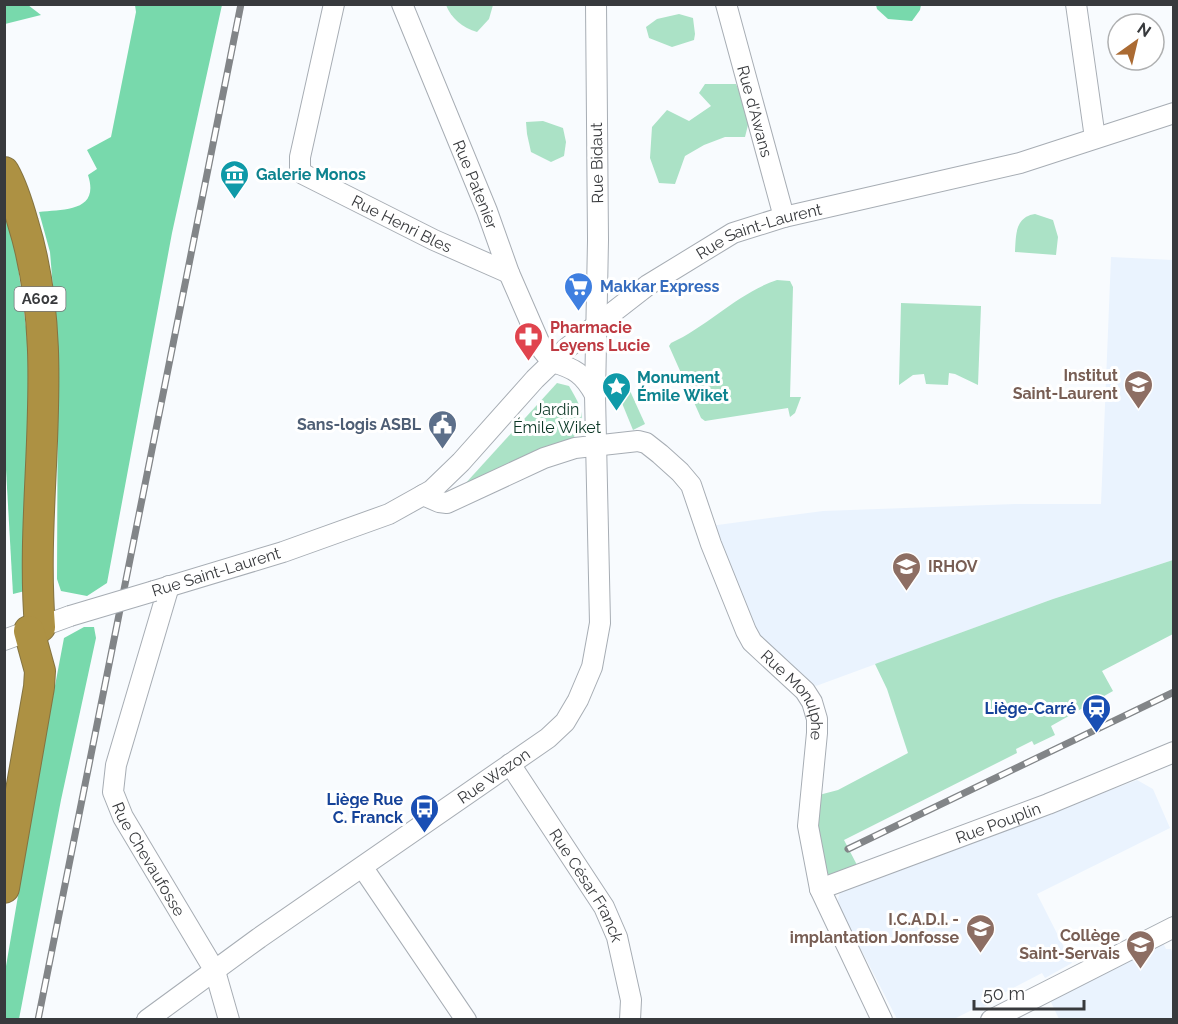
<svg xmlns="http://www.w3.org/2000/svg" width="1178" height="1024" font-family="Raleway,sans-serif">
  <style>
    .built { fill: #eaf3fe }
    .green { fill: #abe2c6 }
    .forest { fill: #78d9ac }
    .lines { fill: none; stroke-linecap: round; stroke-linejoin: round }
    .minor-casing { stroke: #a7adb4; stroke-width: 22 }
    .highway-casing { stroke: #847341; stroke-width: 32 }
    .minor { stroke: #fff; stroke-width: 20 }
    .highway { stroke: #ad9143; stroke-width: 30 }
    .rail-casing { stroke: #828588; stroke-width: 7 }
    .rail { stroke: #fff; stroke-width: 4.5; stroke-dasharray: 14; stroke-linecap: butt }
    .minor-bridge-casing { stroke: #a7adb4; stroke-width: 22; stroke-linecap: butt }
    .minor-bridge { stroke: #fff; stroke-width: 20 }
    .labels { text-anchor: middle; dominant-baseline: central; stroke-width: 6; stroke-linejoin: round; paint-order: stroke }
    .shield { fill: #fff; stroke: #747577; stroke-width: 1.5 }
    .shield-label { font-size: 15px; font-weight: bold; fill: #383a3d }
    .street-label { font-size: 16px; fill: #383a3d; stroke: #fff }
    .culture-label { font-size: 16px; font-weight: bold; fill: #0d838f; stroke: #fff; text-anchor: start }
    .shop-label { font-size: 16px; font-weight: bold; fill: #366cbe; stroke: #fff; text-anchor: start }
    .health-label { font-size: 16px; font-weight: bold; fill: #be3a42; stroke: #fff; text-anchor: start }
    .education-label { font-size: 16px; font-weight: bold; fill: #785e54; stroke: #fff; text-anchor: end }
    .park-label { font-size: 16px; fill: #0c3826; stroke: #fff }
    .service-label { font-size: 16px; font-weight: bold; fill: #4e5e75; stroke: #fff; text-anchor: end }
    .transit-label { font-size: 16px; font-weight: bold; fill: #164399; stroke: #fff; text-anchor: end }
  </style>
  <rect width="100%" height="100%" fill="#f8fbfe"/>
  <g class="built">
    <polygon points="1111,257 1173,260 1173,560 1053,599 816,686 758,636 710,526 823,511 1015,504 1101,504"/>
    <polygon points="1137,780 1153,789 1170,828 1037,894 1072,963 1045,978 1042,973 994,998 995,1001 982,1008 980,1006 954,1019 897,1019 837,903 840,892"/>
    <polygon points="1163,943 1166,949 1171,949 1174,957 1173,1019 1059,1019 1050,1000"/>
  </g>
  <g class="green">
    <path d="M446,5H493L489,19L477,32C463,28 451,18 446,5Z"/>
    <polygon points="679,14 693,18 695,34 694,40 672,47 649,38 646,27 657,19"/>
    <polygon points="705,84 736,84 750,117 745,137 725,137 704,145 685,156 675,184 659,183 650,158 652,127 667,110 689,121 711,106 699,93"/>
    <polygon points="543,121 563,128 566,142 564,156 551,162 531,152 527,134 526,122"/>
    <path d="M1035,214L1053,220L1058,237L1056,255L1015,252C1016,235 1015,217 1035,214Z"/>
    <path d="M777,280L790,281L793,287L790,397H801L795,413L790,417L788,408L705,421L701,418L669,346L671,343C708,326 738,293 777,280Z"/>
    <polygon points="901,303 981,306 978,385 955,374 949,373 948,385 926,384 924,374 913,375 899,385"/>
    <polygon points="626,382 645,424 633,430 615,386"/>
    <path d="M557,383L569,386C582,408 590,423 568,443L464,485Z"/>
    <polygon points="1173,560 1173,634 1102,671 1113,691 1051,726 1055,735 1034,745 1032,741 1016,749 1017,753 844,840 857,865 828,875 816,826 819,795 838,790 908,753 887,689 875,664 1053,599"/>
  </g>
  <g class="forest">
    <polygon points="4,5 28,5 41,15 5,24"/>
    <path d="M135,5H222L172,233L107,583L87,596L61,591L57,579L58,349L50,252L39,212C64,209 100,212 88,175L97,169L87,150L111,137L136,12Z"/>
    <polygon points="876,5 876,4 921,5 920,10 912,21 888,19 877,9"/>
    <polygon points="4,202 13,228 26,327 32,399 25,591 13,594 4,434"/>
    <polygon points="84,627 94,627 96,638 61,800 19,1019 5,1020 5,972 44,744 64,638"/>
  </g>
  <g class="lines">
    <defs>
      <g id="minor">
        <path id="s1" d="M334,4L300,157V168L303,174L434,240L509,273"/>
        <path id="s2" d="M402,4L487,211L509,273L543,351L552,362"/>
        <path id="s3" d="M726,4L784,217"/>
        <polyline points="1076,4 1095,138"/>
        <path d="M552,362C574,368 584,374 595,395"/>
        <path id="s4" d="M423,495L439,502L447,503L544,458L575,448L638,441L646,443L660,454L680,472L691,485L711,544L746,631L752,642L805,691L812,702L817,719V733L808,826L820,889L882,1020"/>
        <path id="s5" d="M169,586L116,765L113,792L123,817L215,971L229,1020"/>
        <path id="s6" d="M154,591L283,552L389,514L432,490L461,462L535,379L567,348L648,285L733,233L784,217L1020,163L1174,113"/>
        <polyline points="4,640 70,616"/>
        <path id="s7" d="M510,764L604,907L617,937L631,1000L630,1020"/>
        <polyline points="363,868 466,1020"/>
        <path id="s8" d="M820,889L1048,804L1174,752"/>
        <path id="s9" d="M147,1020L259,938L548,738L565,722L578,700L592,667L600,623L595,395L598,240L596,4"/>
        <polyline points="991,1020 1174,927"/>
      </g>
      <g id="highway">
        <path d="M4,172C13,188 18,205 23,223C64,355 29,492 40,627"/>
        <polyline points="4,888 39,687 40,671 29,631"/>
      </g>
    </defs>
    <use href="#minor" class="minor-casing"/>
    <use href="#highway" class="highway-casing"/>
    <use href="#minor" class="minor"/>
    <use href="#highway" class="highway"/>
    <defs>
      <g id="rail">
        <polyline points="848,849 1174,692"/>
        <polyline points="38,1020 241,4"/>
      </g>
    </defs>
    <use href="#rail" class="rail-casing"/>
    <use href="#rail" class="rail"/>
    <defs>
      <polyline id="minor-bridge" points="70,616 154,591"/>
    </defs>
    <use href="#minor-bridge" class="minor-bridge-casing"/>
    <use href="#minor-bridge" class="minor-bridge"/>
  </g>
  <defs>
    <symbol id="museum-pin" viewBox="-11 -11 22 30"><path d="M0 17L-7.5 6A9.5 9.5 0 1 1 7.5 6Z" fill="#0f9aa8" stroke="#fff"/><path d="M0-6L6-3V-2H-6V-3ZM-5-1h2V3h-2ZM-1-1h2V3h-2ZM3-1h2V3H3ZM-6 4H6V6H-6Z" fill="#fff"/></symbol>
    <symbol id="supermarket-pin" viewBox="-11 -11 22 30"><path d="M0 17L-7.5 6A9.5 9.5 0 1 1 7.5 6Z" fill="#3f7fe0" stroke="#fff"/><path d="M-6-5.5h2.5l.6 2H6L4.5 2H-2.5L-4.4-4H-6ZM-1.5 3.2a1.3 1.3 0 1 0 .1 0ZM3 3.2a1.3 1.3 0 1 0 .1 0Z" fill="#fff"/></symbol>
    <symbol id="pharmacy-pin" viewBox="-11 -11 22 30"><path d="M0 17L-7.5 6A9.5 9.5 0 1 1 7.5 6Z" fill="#e0444e" stroke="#fff"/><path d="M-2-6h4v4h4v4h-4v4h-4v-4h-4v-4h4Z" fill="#fff"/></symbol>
    <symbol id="school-pin" viewBox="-11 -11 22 30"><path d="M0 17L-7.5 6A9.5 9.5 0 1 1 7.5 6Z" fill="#8d6e63" stroke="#fff"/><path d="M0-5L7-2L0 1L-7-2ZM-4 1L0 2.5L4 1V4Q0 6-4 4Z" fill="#fff"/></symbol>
    <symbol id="sight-pin" viewBox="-11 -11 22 30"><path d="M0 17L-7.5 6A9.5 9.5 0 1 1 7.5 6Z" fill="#0f9aa8" stroke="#fff"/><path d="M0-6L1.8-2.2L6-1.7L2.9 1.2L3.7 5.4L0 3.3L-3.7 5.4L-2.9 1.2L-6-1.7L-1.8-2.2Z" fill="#fff"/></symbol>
    <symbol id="civic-pin" viewBox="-11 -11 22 30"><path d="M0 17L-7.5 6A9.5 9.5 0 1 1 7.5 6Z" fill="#5c6f8a" stroke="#fff"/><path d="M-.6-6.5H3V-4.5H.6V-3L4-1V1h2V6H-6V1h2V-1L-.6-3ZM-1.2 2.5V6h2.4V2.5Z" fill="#fff"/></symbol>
    <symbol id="station-pin" viewBox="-11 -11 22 30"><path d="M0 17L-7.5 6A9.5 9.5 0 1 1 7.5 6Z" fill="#1a4fb4" stroke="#fff"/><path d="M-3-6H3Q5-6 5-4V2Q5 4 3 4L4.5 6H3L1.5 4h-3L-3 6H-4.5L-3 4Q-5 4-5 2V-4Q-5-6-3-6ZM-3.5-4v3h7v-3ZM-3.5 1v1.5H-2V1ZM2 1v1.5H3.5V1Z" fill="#fff"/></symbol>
    <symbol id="bus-pin" viewBox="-11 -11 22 30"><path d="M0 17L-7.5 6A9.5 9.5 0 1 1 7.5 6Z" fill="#1a4fb4" stroke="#fff"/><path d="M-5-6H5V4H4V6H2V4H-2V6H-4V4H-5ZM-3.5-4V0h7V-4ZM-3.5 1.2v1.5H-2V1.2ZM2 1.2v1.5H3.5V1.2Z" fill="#fff"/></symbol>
  </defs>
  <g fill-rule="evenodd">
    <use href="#museum-pin" x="218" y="158" width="33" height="45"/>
    <use href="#supermarket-pin" x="562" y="270" width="33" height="45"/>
    <use href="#pharmacy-pin" x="512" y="320" width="33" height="45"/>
    <use href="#school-pin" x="1122" y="368" width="33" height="45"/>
    <use href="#sight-pin" x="600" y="370" width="33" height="45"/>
    <use href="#civic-pin" x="426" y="408" width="33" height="45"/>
    <use href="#school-pin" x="890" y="550" width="33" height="45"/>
    <use href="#station-pin" x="1080" y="692" width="33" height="45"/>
    <use href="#bus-pin" x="408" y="792" width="33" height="45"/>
    <use href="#school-pin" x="964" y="912" width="33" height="45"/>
    <use href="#school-pin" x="1124" y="928" width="33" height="45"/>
  </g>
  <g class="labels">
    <rect class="shield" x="14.5" y="287" width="51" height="24" rx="4.5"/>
    <g class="shield-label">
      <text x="40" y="299">A602</text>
    </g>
    <g class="street-label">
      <text stroke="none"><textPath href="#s3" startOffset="111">Rue d'Awans</textPath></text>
      <text transform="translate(597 163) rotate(-91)">Rue Bidaut</text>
      <text stroke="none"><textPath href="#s2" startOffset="195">Rue Patenier</textPath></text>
      <text stroke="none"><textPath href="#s1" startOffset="285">Rue Henri Bles</textPath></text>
      <text stroke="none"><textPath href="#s6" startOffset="720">Rue Saint-Laurent</textPath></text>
      <text transform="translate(216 572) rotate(-17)">Rue Saint-Laurent</text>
      <text stroke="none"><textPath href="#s4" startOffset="537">Rue Monulphe</textPath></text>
      <text stroke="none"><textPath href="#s9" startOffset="424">Rue Wazon</textPath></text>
      <text stroke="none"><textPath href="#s8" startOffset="190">Rue Pouplin</textPath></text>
      <text stroke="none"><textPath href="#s5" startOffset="290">Rue Chevaufosse</textPath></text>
      <text stroke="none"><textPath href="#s7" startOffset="144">Rue César Franck</textPath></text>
    </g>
    <g class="culture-label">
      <text x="256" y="174">Galerie Monos</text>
      <text x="637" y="377">Monument<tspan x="637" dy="18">Émile Wiket</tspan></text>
    </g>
    <g class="shop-label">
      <text x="600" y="286">Makkar Express</text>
    </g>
    <g class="health-label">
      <text x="550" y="327">Pharmacie<tspan x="550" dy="18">Leyens Lucie</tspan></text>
    </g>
    <g class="education-label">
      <text x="1118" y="375">Institut<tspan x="1118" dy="18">Saint-Laurent</tspan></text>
      <text x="928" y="566" text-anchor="start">IRHOV</text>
      <text x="959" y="919">I.C.A.D.I. -<tspan x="959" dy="18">implantation Jonfosse</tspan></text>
      <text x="1120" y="935">Collège<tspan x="1120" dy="18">Saint-Servais</tspan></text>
    </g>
    <g class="park-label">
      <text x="557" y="409">Jardin<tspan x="557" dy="18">Émile Wiket</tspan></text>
    </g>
    <g class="service-label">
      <text x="421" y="424">Sans-logis ASBL</text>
    </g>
    <g class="transit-label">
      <text x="1076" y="708">Liège-Carré</text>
      <text x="403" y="799">Liège Rue<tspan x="403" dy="18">C. Franck</tspan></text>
    </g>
  </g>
  <rect width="1178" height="1024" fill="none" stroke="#383a3d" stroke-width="12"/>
  <g transform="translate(1136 42) rotate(34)"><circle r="28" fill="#ffffff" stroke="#afb0b1" stroke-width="1.5"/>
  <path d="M0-4.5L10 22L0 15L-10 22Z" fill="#ab6b33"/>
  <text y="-9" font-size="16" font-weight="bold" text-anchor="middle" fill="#383a3d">N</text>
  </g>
  <path d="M974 1000v9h110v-9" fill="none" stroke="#383a3d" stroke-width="3"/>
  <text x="983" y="1000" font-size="18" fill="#383a3d" stroke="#ffffff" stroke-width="4.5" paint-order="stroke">50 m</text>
</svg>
